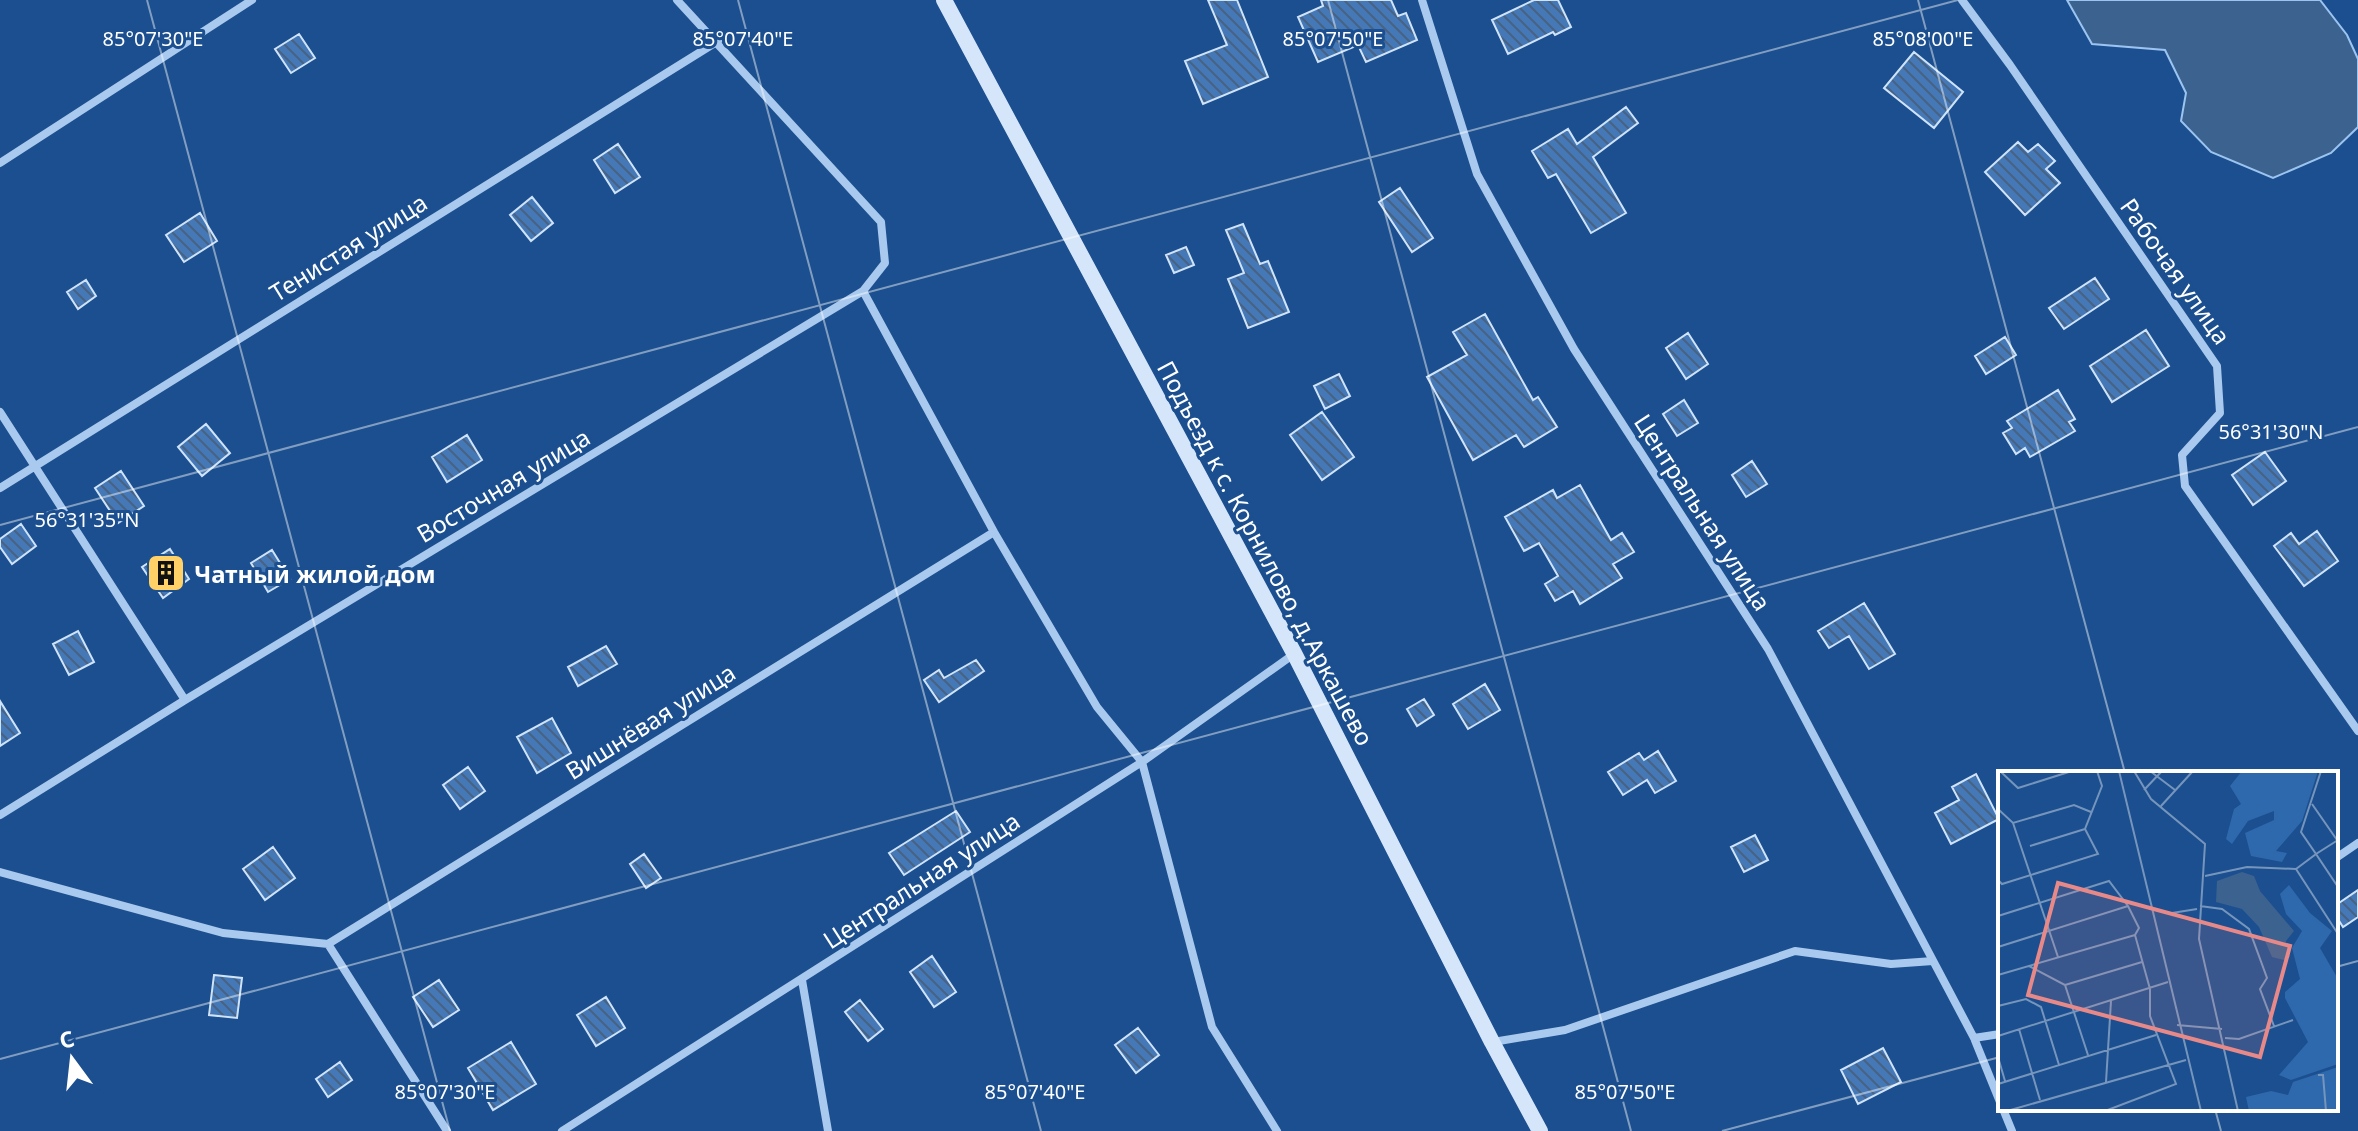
<svg xmlns="http://www.w3.org/2000/svg" width="2358" height="1131" font-family="'Noto Sans',sans-serif">
	<defs>
		<pattern id="building-back-hatch" width="6" height="6" patternUnits="userSpaceOnUse" patternTransform="scale(2)"><rect width="6" height="6" fill="#4478b7"/><path d="M-1 5l2 2M0 0l6 6M5-1l2 2" fill="none" stroke="#486282"/></pattern>
	</defs>
	<rect width="100%" height="100%" fill="#1b4f8f"/>
	<path fill="#3c6290" stroke="#9cc4f0" stroke-width="2" d="M2067,0H2320L2347,35L2358,59V127L2331,153L2273,178L2211,152L2181,121L2186,93L2165,50L2092,44Z"/>
	<path fill="url(#building-back-hatch)" stroke="#cfe3fa" stroke-width="2" d="M1208,0H1237L1268,77L1203,104L1185,61L1227,45Z
		M1321,0H1391L1398,16L1406,13L1417,40L1366,62L1358,45L1318,62L1298,17L1323,6Z
		M1534,0H1558L1571,27L1555,35L1553,32L1508,54L1492,20Z
		M299,34L315,58L291,73L275,49Z
		M1914,52L1963,92L1934,128L1884,88Z
		M1626,107L1638,123L1593,157L1626,213L1591,233L1556,174L1548,178L1532,151L1568,129L1577,144Z
		M2018,142L2028,152L2038,144L2055,161L2046,169L2060,183L2025,215L1985,172Z
		M618,144L640,177L615,193L594,160Z
		M1400,188L1433,238L1412,252L1379,202Z
		M532,197L553,223L531,241L510,215Z
		M200,213L217,241L184,262L166,235Z
		M1243,224L1260,264L1268,261L1289,312L1248,328L1228,279L1244,273L1226,230Z
		M1186,247L1194,265L1174,273L1166,255Z
		M2095,278L2109,299L2064,329L2049,308Z
		M86,280L96,296L78,309L67,292Z
		M1485,314L1533,400L1538,397L1557,427L1524,447L1516,435L1473,460L1427,377L1467,355L1453,332Z
		M2146,330L2169,366L2112,402L2090,366Z
		M1688,333L1708,364L1686,379L1666,348Z
		M2005,337L2016,355L1986,374L1975,356Z
		M1339,374L1350,396L1325,409L1314,386Z
		M2058,390L2075,419L2069,422L2075,431L2030,457L2025,448L2016,454L2003,433L2012,428L2007,421Z
		M1684,400L1698,423L1677,436L1663,414Z
		M1322,412L1354,457L1322,480L1290,435Z
		M206,424L230,453L202,476L178,447Z
		M467,435L482,460L447,482L432,457Z
		M2265,452L2286,481L2253,505L2232,475Z
		M1752,461L1767,484L1746,497L1732,475Z
		M121,471L144,506L118,523L95,488Z
		M1580,485L1611,540L1622,533L1634,552L1613,564L1622,578L1580,604L1573,591L1555,601L1545,584L1558,576L1539,543L1524,551L1505,517L1553,490L1557,498Z
		M21,524L36,546L12,564L0,547V539Z
		M2317,531L2338,561L2304,586L2274,546L2291,533L2299,544Z
		M170,549L189,579L163,598L142,567Z
		M272,550L290,579L268,592L251,563Z
		M1864,603L1895,654L1869,669L1849,636L1829,648L1818,631Z
		M78,631L94,662L69,675L53,644Z
		M606,646L617,664L578,686L568,667Z
		M976,660L984,671L939,702L924,680L939,670L944,678Z
		M1485,684L1500,710L1468,729L1453,704Z
		M1424,699L1434,715L1417,726L1407,709Z
		M0,701L20,733L0,746Z
		M552,718L571,753L537,773L517,737Z
		M1658,751L1676,781L1655,793L1647,780L1623,795L1608,772L1639,753L1644,760Z
		M468,767L485,791L460,809L443,785Z
		M1976,774L1999,819L1951,844L1935,813L1959,800L1952,787Z
		M956,811L970,832L904,875L889,853Z
		M1755,835L1768,860L1744,872L1731,847Z
		M273,847L295,878L265,900L243,869Z
		M644,854L661,878L646,888L630,864Z
		M2358,890V917L2343,927L2336,916V905Z
		M932,956L956,992L934,1007L910,972Z
		M214,975L242,978L237,1018L209,1015Z
		M439,980L459,1010L433,1027L413,997Z
		M606,997L625,1028L596,1046L577,1015Z
		M860,1000L883,1029L868,1041L845,1012Z
		M1138,1028L1159,1055L1136,1073L1115,1045Z
		M511,1042L536,1084L493,1110L468,1068Z
		M1883,1048L1901,1082L1858,1104L1841,1070Z
		M340,1062L352,1080L328,1097L316,1079Z"/>
	<g fill="none" stroke-linecap="round" stroke-linejoin="round">
		<path stroke="#a9c9ee" stroke-width="8" d="M677,0L881,222L885,263L863,291L994,532L1097,707L1142,762L1212,1027L1277,1131
			M1422,0L1477,174L1574,349L1768,649L1974,1038L2000,1102
			M1962,0L2010,65L2217,366L2220,413L2182,455L2185,486L2358,731
			M0,163L252,0
			M0,412L185,700
			M0,488L718,41
			M0,815L185,700L863,291
			M2336,858L2358,843
			M0,872L223,933L328,944L447,1131
			M328,944L994,532
			M802,980L828,1131
			M1974,1038L2000,1034
			M1493,1042L1565,1030L1795,951L1891,964L1933,961
			M2003,1109L2012,1131
			M562,1131L1142,762L1294,654"/>
		<path stroke="#d6e6fa" stroke-width="16" d="M944,0L1294,653L1492,1042L1540,1131"/>
	</g>
	<path fill="none" stroke="#fff" stroke-width="2" stroke-opacity="0.45" d="M147,0L450,1131M738,0L1041,1131M1328,0L1631,1131M1918,0L2125,773M0,525L1958,0M2336,967L2358,961M0,1059L2358,427M2215,1109L2221,1131M1722,1131L2000,1057"/>
	<defs>
		<g id="building-square" transform="scale(2)"><rect x="-9" y="-9" width="18" height="18" rx="4" fill="#ffd166" stroke="#1b4f8f"/><path d="M-4-6H4V6H1V3H-1V6H-4ZM-2.5-4.3h1.7v1.8h-1.7ZM.8-4.3h1.7v1.8H.8ZM-2.5-1h1.7V.8h-1.7ZM.8-1h1.7V.8H.8Z" fill="#111"/></g>
	</defs>
	<g fill-rule="evenodd">
		<use href="#building-square" x="166" y="573"/>
	</g>
	<g text-anchor="middle" dominant-baseline="central" stroke-width="6" stroke-linejoin="round" paint-order="stroke">
		<g font-size="24" fill="#fff" stroke="#1b4f8f">
			<text transform="translate(348 247) rotate(-32)">Тенистая улица</text>
			<text transform="translate(2176 271) rotate(55)">Рабочая улица</text>
			<text transform="translate(503 485) rotate(-31)">Восточная улица</text>
			<text transform="translate(1703 512) rotate(57)">Центральная улица</text>
			<text transform="translate(1266 553) rotate(62)">Подъезд к с. Корнилово, д.Аркашево</text>
			<text transform="translate(650 721) rotate(-32)">Вишнёвая улица</text>
			<text transform="translate(921 880) rotate(-33)">Центральная улица</text>
		</g>
		<g font-size="24" font-weight="bold" fill="#fff" stroke="#1b4f8f" text-anchor="start">
			<text x="194" y="573">Чатный жилой дом</text>
		</g>
	</g>
	<g transform="translate(1998 771)">
		<rect width="340" height="340" fill="#1b4f8f"/>
		<path d="M244,0H320L304,50L278,80L289,82L284,91L253,85L247,62L276,49V40L250,50L234,73L228,68L236,38L243,33L232,15ZM291,114L312,142L334,160L322,177L340,208V293L293,309L281,304L310,271L287,227V221L302,208L294,177L304,160L288,143L282,123Z" fill="#2e69ad"/>
		<path d="M340,296V340H251L248,326L273,320L290,324L295,311Z" fill="#2e69ad"/>
		<path d="M244,101L256,105L262,120L296,160L288,170L292,186L286,189L274,186L261,156L244,138L218,131L219,110Z" fill="#3c6290"/>
		<path fill="none" stroke="#7695bc" stroke-width="2" d="M2,0L20,17L74,0M121,0L203,340M136,0L153,28L207,73L201,168L240,340M152,0L177,19M146,19L164,0M314,33L339,69M163,35L195,0M0,38L15,52L76,34L93,41M15,52L60,186M340,69L318,83L340,116M32,75L87,58M298,98L318,83L303,61L323,0M298,98L340,163M207,105L249,96L298,98M0,109L4,113L100,83L87,58L104,15L99,0M202,135L224,138L251,158L269,207L262,218L276,255M174,142L199,138M0,145L111,110L130,135L141,157L137,164L152,218V245L178,313L107,340M0,176L130,135M31,195L67,214L90,284M0,204L137,164M67,214L144,191M0,235L28,228L43,236L61,294M179,254L224,258M21,258L42,329M0,265L170,211M227,267L241,268L295,249M0,286L7,310M320,304H325L328,340M108,311L113,230M0,313L158,264M9,340L188,289"/>
		<path fill="#e88989" fill-opacity="0.15" stroke="#e88989" stroke-width="4" d="M60,112L292,175L262,286L30,224Z"/>
		<rect width="340" height="340" fill="none" stroke="#fff" stroke-width="4"/>
	</g>
	<g font-size="20" text-anchor="middle" fill="#fff" stroke="#1b4f8f" stroke-width="6" stroke-linejoin="round" paint-order="stroke">
		<text x="153" y="46">85°07'30"E</text>
		<text x="743" y="46">85°07'40"E</text>
		<text x="1333" y="46">85°07'50"E</text>
		<text x="1923" y="46">85°08'00"E</text>
		<text x="2271" y="439">56°31'30"N</text>
		<text x="87" y="527">56°31'35"N</text>
		<text x="445" y="1099">85°07'30"E</text>
		<text x="1035" y="1099">85°07'40"E</text>
		<text x="1625" y="1099">85°07'50"E</text>
	</g>
	<g transform="translate(72 1059) rotate(345)" stroke="#1b4f8f" stroke-width="6" paint-order="stroke">
	<path d="M0-6L14 30L0 20L-14 30Z" fill="#ffffff"/>
	<text y="-12" font-size="22" font-weight="bold" text-anchor="middle" fill="#ffffff">С</text>
	</g>
</svg>
